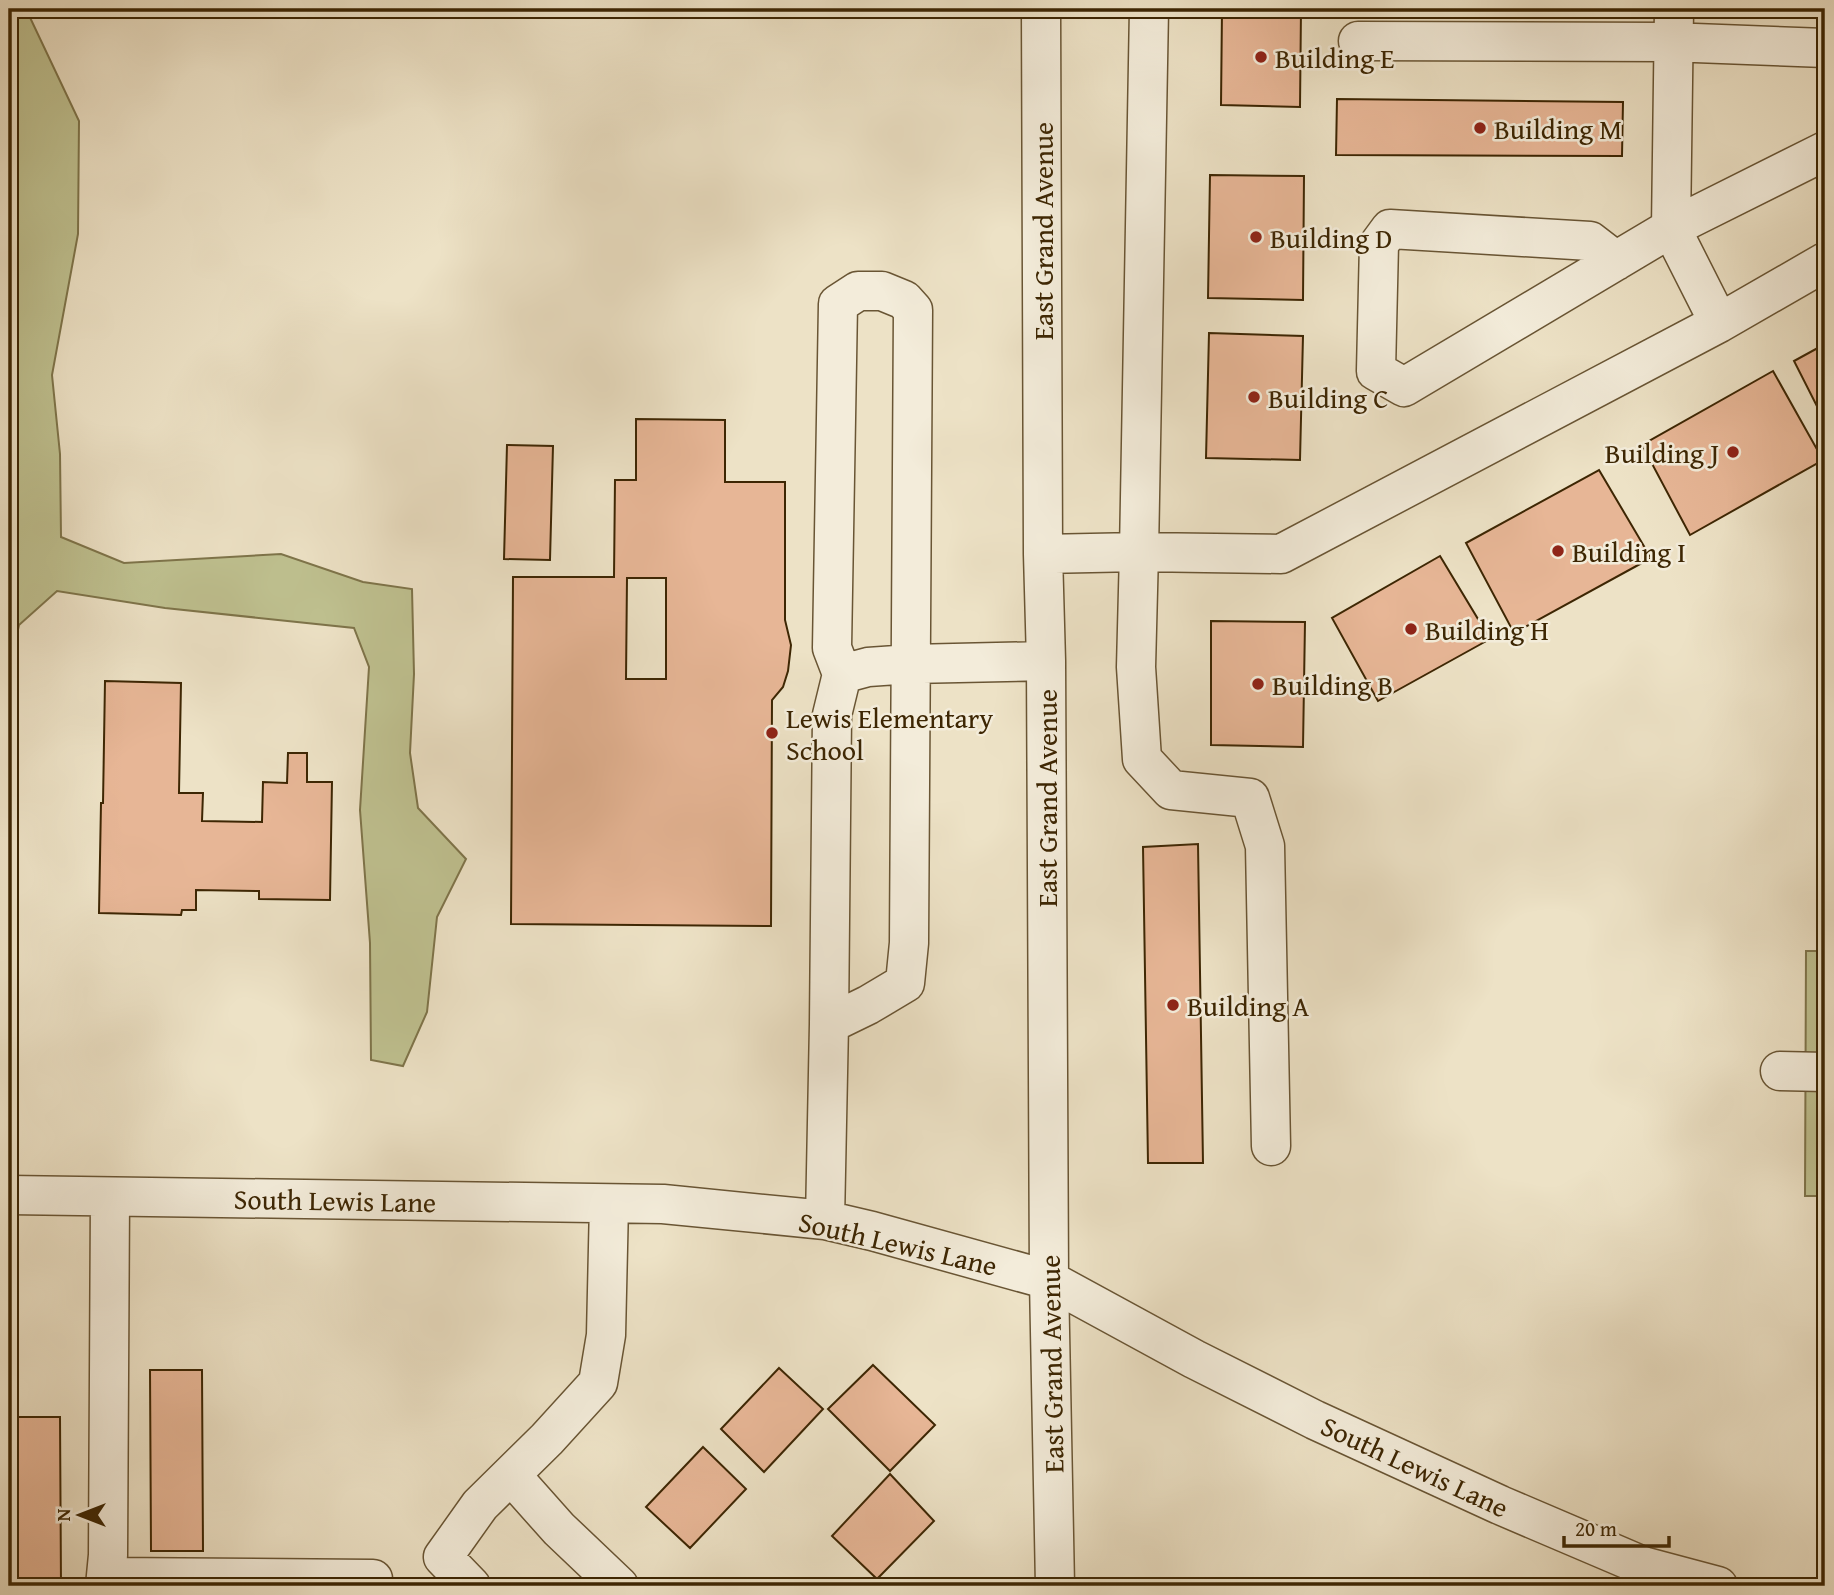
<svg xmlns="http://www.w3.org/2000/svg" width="1834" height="1595" font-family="'Gentium Book Plus',serif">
	<rect width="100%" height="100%" fill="#ede2c6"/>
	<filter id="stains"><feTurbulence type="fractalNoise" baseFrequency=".00286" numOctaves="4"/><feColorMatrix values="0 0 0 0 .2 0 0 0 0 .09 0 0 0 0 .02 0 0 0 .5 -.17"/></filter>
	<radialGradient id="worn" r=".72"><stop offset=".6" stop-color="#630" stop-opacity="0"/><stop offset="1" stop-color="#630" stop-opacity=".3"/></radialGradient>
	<path fill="#bfc190" stroke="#7e744a" stroke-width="2" d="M9,9H26L79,121L78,234L52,375L60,454L61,537L124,563L281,554L363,582L412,589L414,674L410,753L418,808L466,859L437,917L427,1012L403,1066L371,1060L370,943L360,810L369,667L354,628L165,608L57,591L19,625L9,670Z
		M1806,951H1825V1196H1805Z"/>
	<path fill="#e7b696" stroke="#3d2603" stroke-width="2" fill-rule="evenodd" d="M1222,9H1301L1300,107L1221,105Z
		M1337,99L1623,102L1622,156L1336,155Z
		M1210,175L1304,176L1303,300L1208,298Z
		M1209,333L1303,336L1300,460L1206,458Z
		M1825,344V422L1794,361Z
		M1773,371L1823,460L1690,535L1642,445Z
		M636,419L725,420V482H785V620L791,645L788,671L783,687L772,700L771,926L511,924L513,577H614L615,480H636ZM627,578H666V679H626Z
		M507,445L553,446L550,560L504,559Z
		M1599,470L1651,558L1514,633L1466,543Z
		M1440,556L1490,639L1378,701L1332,618Z
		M1211,621L1305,622L1303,747L1211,745Z
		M105,681L181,683L179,793H203L202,821L262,822L263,782L287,783L288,753H307V782H332L330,900L259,899V891L196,890V910H182L181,915L99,913L101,803H103Z
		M1198,844L1203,1163H1148L1143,847Z
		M873,1365L935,1425L890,1471L828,1409Z
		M779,1368L823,1409L764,1472L721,1429Z
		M150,1370H202L203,1551H151Z
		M9,1417H60L61,1586H9Z
		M703,1447L746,1489L690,1548L646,1507Z
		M890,1474L934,1521L877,1579L832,1536Z"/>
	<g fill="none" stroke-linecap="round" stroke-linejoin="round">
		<g stroke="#695534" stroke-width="41">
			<path id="minor" d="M1041,9L1043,554L1046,661L1049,1280L1055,1586
				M1674,9L1671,228L1719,323
				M1358,41L1669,42L1825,48
				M1616,261L1590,241L1390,229L1379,244L1376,371L1404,387L1671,228L1825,151
				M1043,554L1139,552L1149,9
				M842,674L868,667L911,664L1046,661
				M1780,1071L1825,1072
				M1271,1146L1265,846L1250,798L1171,790L1142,759L1136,667L1139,552L1281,554L1719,323L1825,262
				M9,1195L663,1204L825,1220L872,1231L1049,1280L1194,1359L1315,1420L1500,1505L1643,1566L1718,1586
				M825,1220L829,1024L832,715L842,674L832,648L838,304L858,291H882L904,300L913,310L909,943L905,983L868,1005L829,1024
				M511,1475L559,1529L619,1586
				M106,1577L373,1579
				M105,1586L108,1555L110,1197
				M471,1586L443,1557L480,1505L547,1439L598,1383L606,1335L609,1204"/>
		</g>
		<use href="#minor" stroke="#f3ecda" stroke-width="38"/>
	</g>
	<g fill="#8f2418" stroke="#f3ecda" stroke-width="2.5">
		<circle cx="1261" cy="57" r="7"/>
		<circle cx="1480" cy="128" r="7"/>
		<circle cx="1256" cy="237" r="7"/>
		<circle cx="1254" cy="397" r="7"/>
		<circle cx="1733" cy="452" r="7"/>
		<circle cx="1558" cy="551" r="7"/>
		<circle cx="1411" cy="629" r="7"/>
		<circle cx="1258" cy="684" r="7"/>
		<circle cx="772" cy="733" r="7"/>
		<circle cx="1173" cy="1005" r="7"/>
	</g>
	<g text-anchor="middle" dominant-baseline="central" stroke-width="5" stroke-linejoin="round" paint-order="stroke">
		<g font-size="28" fill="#3d2603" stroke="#f3ecda" text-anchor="start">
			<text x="1275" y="57">Building E</text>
			<text x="1494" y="128">Building M</text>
			<text x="1270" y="237">Building D</text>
			<text x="1268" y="397">Building C</text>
			<text x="1719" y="452" text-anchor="end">Building J</text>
			<text x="1572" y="551">Building I</text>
			<text x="1425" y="629">Building H</text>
			<text x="1272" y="684">Building B</text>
			<text x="786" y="717">Lewis Elementary<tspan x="786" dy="32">School</tspan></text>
			<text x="1187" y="1005">Building A</text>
		</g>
		<g font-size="28" fill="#3d2603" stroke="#f3ecda">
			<text transform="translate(1042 231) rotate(-90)">East Grand Avenue</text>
			<text transform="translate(1046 798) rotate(-90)">East Grand Avenue</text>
			<text transform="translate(335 1200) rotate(1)">South Lewis Lane</text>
			<text transform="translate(898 1243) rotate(13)">South Lewis Lane</text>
			<text transform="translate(1051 1364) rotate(-91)">East Grand Avenue</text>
			<text transform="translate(1415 1466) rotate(25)">South Lewis Lane</text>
		</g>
	</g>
	<rect width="1834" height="1595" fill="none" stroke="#ede2c6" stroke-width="35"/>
	<rect x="10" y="10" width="1813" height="1574" fill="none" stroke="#3d2603" stroke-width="3.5"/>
	<rect x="18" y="18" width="1799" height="1560" fill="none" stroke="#3d2603" stroke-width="2"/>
	<g transform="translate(80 1515) rotate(270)" stroke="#f3ecda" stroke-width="5" paint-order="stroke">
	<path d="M0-5L12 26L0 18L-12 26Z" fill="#3d2603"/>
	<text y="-10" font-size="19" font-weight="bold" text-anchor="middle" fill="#3d2603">N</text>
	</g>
	<path d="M1564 1536v10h105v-10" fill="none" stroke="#3d2603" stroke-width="3.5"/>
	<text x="1575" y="1536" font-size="21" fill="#3d2603" stroke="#f3ecda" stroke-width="5" paint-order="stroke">20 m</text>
	<rect width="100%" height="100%" filter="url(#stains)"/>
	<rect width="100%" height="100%" fill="url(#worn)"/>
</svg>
